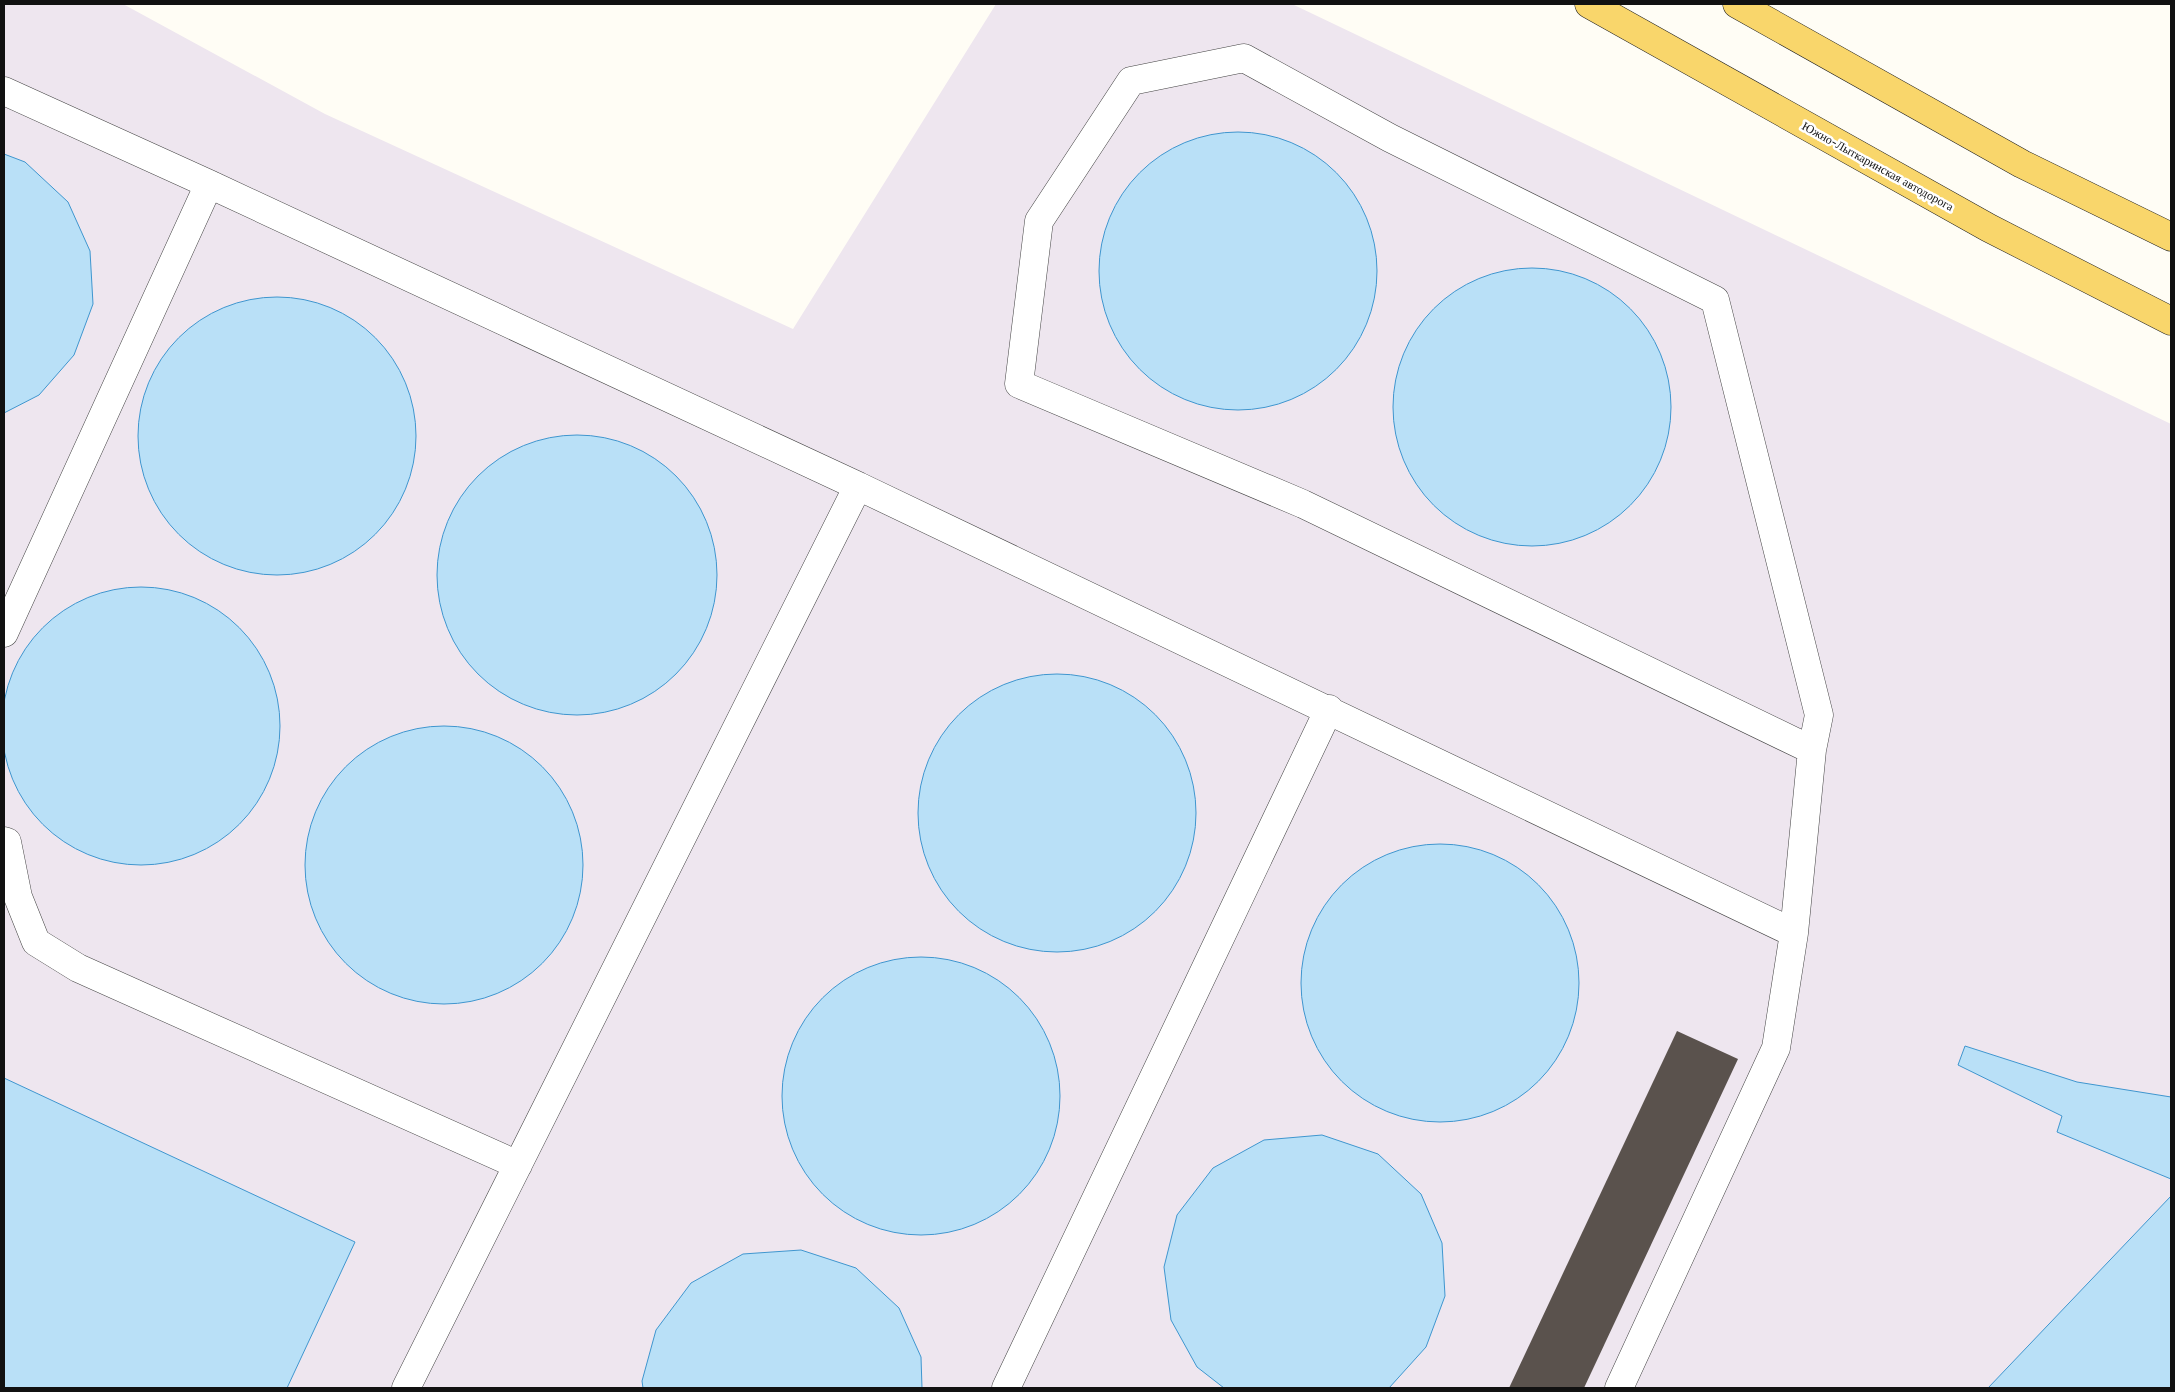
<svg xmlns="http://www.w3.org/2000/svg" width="2175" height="1392" font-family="'Libre Baskerville',serif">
	<rect width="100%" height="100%" fill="#fffdf5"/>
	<path fill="#eee6ef" d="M4,4H123L325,114L793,329L996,4H1292L2171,424V1388H4Z"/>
	<path fill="#b9e0f7" stroke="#3f96cf" d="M1099 271a139 139 0 1 1 278 0a139 139 0 1 1-278 0Z
		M4,154L25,162L68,202L90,251L93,304L74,355L39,395L4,413Z
		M1393 407a139 139 0 1 1 278 0a139 139 0 1 1-278 0Z
		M138 436a139 139 0 1 1 278 0a139 139 0 1 1-278 0Z
		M437 575a140 140 0 1 1 280 0a140 140 0 1 1-280 0Z
		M2 726a139 139 0 1 1 278 0a139 139 0 1 1-278 0Z
		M918 813a139 139 0 1 1 278 0a139 139 0 1 1-278 0Z
		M305 865a139 139 0 1 1 278 0a139 139 0 1 1-278 0Z
		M1301 983a139 139 0 1 1 278 0a139 139 0 1 1-278 0Z
		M782 1096a139 139 0 1 1 278 0a139 139 0 1 1-278 0Z
		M1965,1046L2077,1082L2171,1097V1179L2057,1132L2062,1116L1958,1065Z
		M4,1078L355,1242L287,1388H4Z
		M1322,1135L1378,1154L1421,1194L1442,1243L1445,1296L1426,1347L1389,1388H1224L1197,1367L1171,1320L1164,1267L1177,1215L1213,1168L1264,1140Z
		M2171,1196V1388H1988Z
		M801,1250L856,1268L899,1308L921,1357L922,1388H643L642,1381L656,1330L691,1283L743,1254Z"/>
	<path fill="#5a524d" d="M1677,1031L1738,1059L1584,1388H1509Z"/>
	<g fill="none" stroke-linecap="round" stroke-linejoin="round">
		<g stroke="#444" stroke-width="29">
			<path id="minor" d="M4,91L209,184L858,486
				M4,633L209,184
				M4,841L7,842L18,897L36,942L78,968L518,1165
				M406,1388L858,486L1794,933L1812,750L1819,715L1715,300L1390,138L1244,58L1131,81L1039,221L1019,384L1303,504L1812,750
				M1006,1388L1329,709
				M1619,1388L1776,1048L1794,933"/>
		</g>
		<g stroke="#222" stroke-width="29">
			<path id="major" d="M1589,4L1989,228L2171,321
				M1737,4L2022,164L2171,237"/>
		</g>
		<use href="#minor" stroke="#fff" stroke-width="28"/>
		<use href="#major" stroke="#f9d66b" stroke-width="28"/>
	</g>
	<g text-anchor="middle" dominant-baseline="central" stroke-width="5" stroke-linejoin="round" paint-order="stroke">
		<g font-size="12" fill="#111" stroke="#fff">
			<text transform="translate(1878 166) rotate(29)">Южно-Лыткаринская автодорога</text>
		</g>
	</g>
	<rect width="2175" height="1392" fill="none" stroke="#111111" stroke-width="10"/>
</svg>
